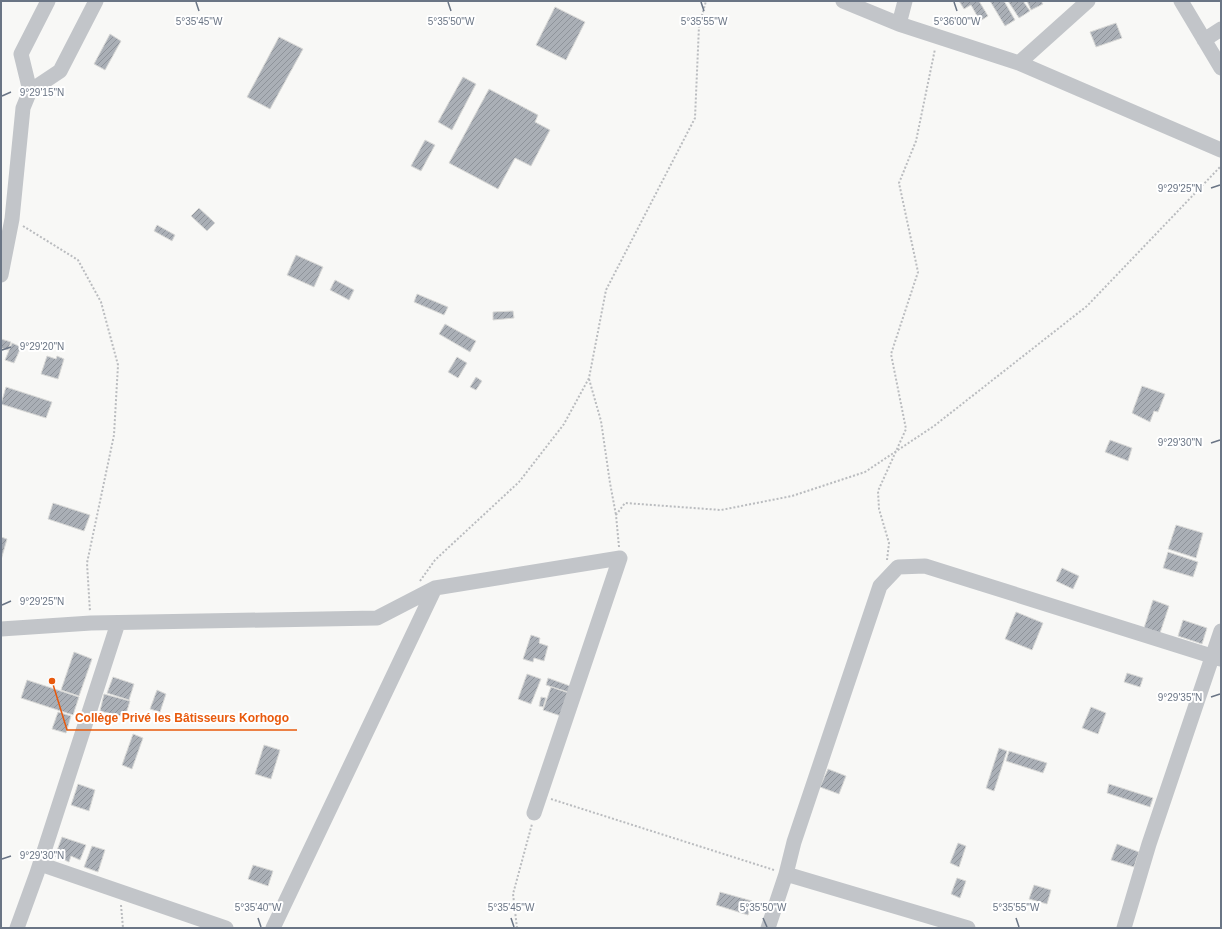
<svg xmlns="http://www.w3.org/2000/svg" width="1222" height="929" font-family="Helvetica,sans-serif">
	<defs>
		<pattern id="building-hatch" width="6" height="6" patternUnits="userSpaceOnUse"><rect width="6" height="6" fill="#aaafb6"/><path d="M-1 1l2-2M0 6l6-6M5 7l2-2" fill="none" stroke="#8e939a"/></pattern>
	</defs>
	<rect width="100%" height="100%" fill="#f8f8f6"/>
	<path fill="url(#building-hatch)" stroke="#dadad8" d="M959,1H979L988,16L980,21L971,5L964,9Z
		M990,1H1004L1015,20L1005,26Z
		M1008,1H1023L1030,11L1019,18Z
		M1027,1H1041L1043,4L1031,10Z
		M555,7L585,22L566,60L536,45Z
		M1116,23L1122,38L1096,47L1090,32Z
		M110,34L121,41L105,70L94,64Z
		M279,37L303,49L270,109L247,97Z
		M463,77L476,84L452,130L438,122Z
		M489,89L538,115L535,122L550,130L531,166L515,158L498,189L449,163Z
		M425,140L435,145L421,171L411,166Z
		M199,208L215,223L207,231L191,216Z
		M157,225L175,235L172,241L154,231Z
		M296,255L323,267L314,287L287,275Z
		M335,280L354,290L349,300L330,290Z
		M417,294L448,307L444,315L414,302Z
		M513,311L514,318L493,320V312Z
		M445,324L476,341L470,352L439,334Z
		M1,339L11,342L8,350L1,348Z
		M12,343L21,347L14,363L5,360Z
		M47,356L56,359L57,356L64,359L58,379L41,374Z
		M457,357L467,363L458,378L448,372Z
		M476,377L482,381L476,390L470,387Z
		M1142,386L1165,394L1158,412L1154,411L1150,422L1132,413Z
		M6,387L52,402L46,418L1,404Z
		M1110,440L1132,448L1128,461L1105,452Z
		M53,503L90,515L84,531L48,519Z
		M1176,525L1203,533L1196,558L1168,549Z
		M1,537L7,539L1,560Z
		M1168,552L1198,562L1193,577L1163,568Z
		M1062,568L1079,576L1073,589L1056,581Z
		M1153,600L1169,606L1160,633L1144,628Z
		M1016,612L1043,623L1032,650L1005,639Z
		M1183,620L1207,628L1202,644L1178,636Z
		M531,635L540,638L539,643L548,646L544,661L534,658L533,662L523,659Z
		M74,652L92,659L79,696L61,690Z
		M1127,673L1143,678L1140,687L1124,682Z
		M527,674L541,679L531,704L518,699Z
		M113,677L134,684L129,700L107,693Z
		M548,678L570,686L568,692L546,685Z
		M27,680L79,697L73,715L21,698Z
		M551,687L569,693L561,716L543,710Z
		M157,690L166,694L160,712L150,709Z
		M104,694L130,701L125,717L100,711Z
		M541,697L546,698L543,707L539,706Z
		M1091,707L1106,713L1098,734L1082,728Z
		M58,712L71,716L66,733L52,729Z
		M133,734L143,738L132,769L122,765Z
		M264,745L280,750L271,779L255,774Z
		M999,748L1007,751L994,791L986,788Z
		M1009,751L1047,763L1043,773L1006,761Z
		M828,769L846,776L839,794L820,787Z
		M78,784L95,790L89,811L71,805Z
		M1109,784L1153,798L1150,807L1107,793Z
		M62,837L86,845L80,860L71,856L69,862L55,856Z
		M958,843L966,846L959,867L950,863Z
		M1117,844L1139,852L1134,867L1111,860Z
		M92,846L105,850L98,872L84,867Z
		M253,865L273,871L268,886L248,879Z
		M957,878L966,881L960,898L951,894Z
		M1034,885L1051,890L1047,904L1029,899Z
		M720,892L752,901L748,915L716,905Z"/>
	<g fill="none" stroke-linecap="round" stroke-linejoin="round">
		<path stroke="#babcbf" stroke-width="2" stroke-dasharray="2 2" stroke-linecap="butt" d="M23,226L78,260L101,302L118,365L114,435L87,563L90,612
			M589,379L601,421L610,483L616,515
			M619,547L616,515L625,503L721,510L792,496L865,472L934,426L1087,306L1221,166
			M887,560L889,543L879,509L878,491L906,429L891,354L918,272L899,183L916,141L935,49
			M420,581L435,560L519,482L564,424L589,378L606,290L695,118L699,26L706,1
			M551,799L774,870
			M121,905L123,928
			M517,928L513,894L532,824"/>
		<path stroke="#c2c5c9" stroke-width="15" d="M843,1L899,24L1019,63L1221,150
			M1181,1L1221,68
			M899,24L905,1
			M1204,40L1221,29
			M1019,63L1088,1
			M30,91L21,54L48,1
			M1,275L12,219L23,108L30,91L60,71L96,1
			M1,629L91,623L377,618L435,588L620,558L534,813
			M40,864L226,928
			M786,874L968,928
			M17,928L37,873L118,623
			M273,928L435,588
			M768,928L786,874L794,842L880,586L898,567L925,566L1221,659
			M1124,928L1149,844L1221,631"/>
	</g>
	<path fill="none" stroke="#6a7585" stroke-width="1.5" d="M196,2L199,11M448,2L451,11M701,2L704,11M954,2L957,11M2,96L11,92M1211,188L1220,185M2,350L11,347M1211,443L1220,440M2,605L11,601M1211,697L1220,694M2,859L11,856M258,918L261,927M511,918L514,927M763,918L767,927M1016,918L1019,927"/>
	<g font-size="10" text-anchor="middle" fill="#6a7585" stroke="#fff" stroke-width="4" stroke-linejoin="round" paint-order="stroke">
		<text x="199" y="25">5°35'45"W</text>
		<text x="451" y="25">5°35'50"W</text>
		<text x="704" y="25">5°35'55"W</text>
		<text x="957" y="25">5°36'00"W</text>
		<text x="42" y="96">9°29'15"N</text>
		<text x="1180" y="192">9°29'25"N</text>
		<text x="42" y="350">9°29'20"N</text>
		<text x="1180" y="446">9°29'30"N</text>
		<text x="42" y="605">9°29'25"N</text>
		<text x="1180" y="701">9°29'35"N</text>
		<text x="42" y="859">9°29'30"N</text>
		<text x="258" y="911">5°35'40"W</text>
		<text x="511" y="911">5°35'45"W</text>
		<text x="763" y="911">5°35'50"W</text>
		<text x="1016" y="911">5°35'55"W</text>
	</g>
	<path fill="none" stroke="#e8590c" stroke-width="1.5" d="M52 681L67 730H297"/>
	<circle fill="#e8590c" stroke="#fff" stroke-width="1.5" cx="52" cy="681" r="4"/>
	<g font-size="12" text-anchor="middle" font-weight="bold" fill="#e8590c" stroke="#fff" stroke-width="4" stroke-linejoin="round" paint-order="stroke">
		<text x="182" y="722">Collège Privé les Bâtisseurs Korhogo</text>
	</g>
	<rect width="1222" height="929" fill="none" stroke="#6a7585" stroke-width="4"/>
</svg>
